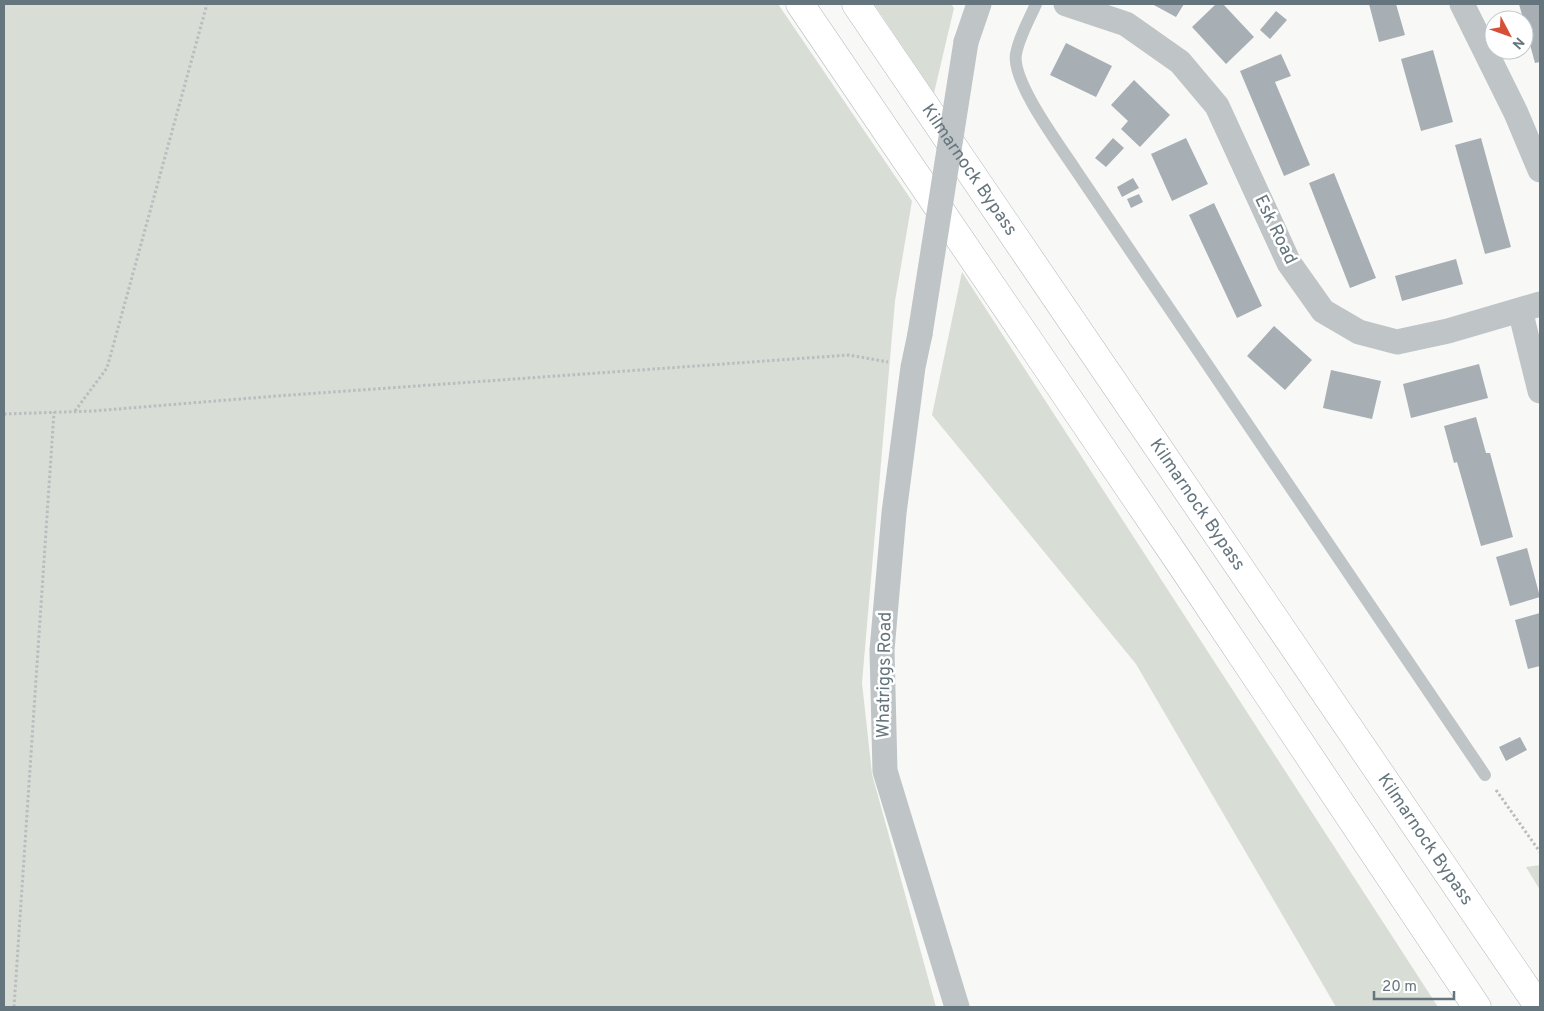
<svg xmlns="http://www.w3.org/2000/svg" width="1544" height="1011" font-family="Overpass,sans-serif">
	<rect width="100%" height="100%" fill="#f8f8f6"/>
	<path fill="#d8ddd5" d="M4,4H778L912,201L895,301L862,683L872,774L936,1007H4Z
		M874,4H951L954,8L934,93Z
		M962,272L1438,1007H1336L1136,664L932,415Z
		M1540,865V890L1526,867Z"/>
	<path fill="#a7afb4" d="M1152,4H1184L1176,17Z
		M1216,4H1223L1254,37L1226,64L1192,27Z
		M1369,4H1396L1405,35L1379,42Z
		M1519,4H1540V62L1535,63Z
		M1276,11L1287,20L1270,39L1260,30Z
		M1066,43L1112,66L1096,97L1050,75Z
		M1433,50L1453,122L1421,131L1401,59Z
		M1281,54L1291,76L1275,82L1310,165L1284,176L1240,71Z
		M1134,80L1170,115L1140,147L1121,129L1128,121L1111,105Z
		M1113,138L1124,148L1106,167L1095,158Z
		M1186,138L1208,184L1172,201L1151,154Z
		M1481,138L1511,247L1485,254L1455,145Z
		M1334,173L1376,278L1350,288L1309,183Z
		M1133,178L1139,188L1122,197L1117,187Z
		M1139,194L1143,202L1131,208L1127,199Z
		M1214,203L1262,306L1237,318L1189,215Z
		M1456,259L1463,284L1402,301L1395,276Z
		M1274,326L1312,360L1285,390L1247,356Z
		M1479,364L1488,398L1411,418L1403,384Z
		M1331,370L1381,381L1372,419L1323,408Z
		M1476,417L1486,453H1490L1513,537L1481,546L1457,462L1454,463L1444,426Z
		M1527,548L1540,597L1510,606L1496,557Z
		M1540,613V666L1528,669L1515,620Z
		M1520,737L1527,750L1506,761L1499,747Z"/>
	<g fill="none" stroke-linecap="round" stroke-linejoin="round">
		<g stroke="#b3b7ba" stroke-width="29">
			<g id="highway">
				<path d="M800,4L1180,563L1477,1007"/>
				<path id="s1" d="M856,4L1539,1007"/>
			</g>
		</g>
		<path stroke="#babdbf" stroke-width="3" stroke-dasharray="2.5 2.5" stroke-linecap="butt" d="M75,411L107,368L207,4
			M4,414L93,411L277,396L849,355L888,362
			M1496,790L1540,852
			M14,1007L54,412"/>
		<path stroke="#bfc4c7" stroke-width="12" d="M1036,4C1029,20 1019,37 1016,54C1011,81 1060,146 1075,169L1485,775"/>
		<path stroke="#bfc4c7" stroke-width="25" d="M1066,4L1126,24L1180,62L1217,106L1289,263L1323,311L1359,332L1397,342L1448,331L1540,304
			M1462,4L1516,113L1540,170
			M966,42L979,4
			M1520,310L1540,391
			M920,334L913,367L894,513L882,650L885,771L957,1007"/>
		<use href="#highway" stroke="#fff" stroke-width="28"/>
		<path stroke="#bfc4c7" stroke-width="25" d="M920,334L966,42"/>
	</g>
	<g text-anchor="middle" dominant-baseline="central" stroke-width="5" stroke-linejoin="round" paint-order="stroke">
		<g font-size="18" fill="#65757e" stroke="#fff">
			<text stroke="none"><textPath href="#s1" startOffset="201">Kilmarnock Bypass</textPath></text>
			<text transform="translate(1275 230) rotate(64)">Esk Road</text>
			<text stroke="none"><textPath href="#s1" startOffset="606">Kilmarnock Bypass</textPath></text>
			<text transform="translate(885 675) rotate(-89)">Whatriggs Road</text>
			<text stroke="none"><textPath href="#s1" startOffset="1011">Kilmarnock Bypass</textPath></text>
		</g>
	</g>
	<rect width="1544" height="1011" fill="none" stroke="#65757e" stroke-width="10"/>
	<g transform="translate(1509 35) rotate(131)"><circle r="24" fill="#ffffff" stroke="#c1c8cb"/>
	<path d="M0-4L9 19L0 12L-9 19Z" fill="#d65038"/>
	<text y="-8" font-size="14" font-weight="bold" text-anchor="middle" fill="#65757e">N</text>
	</g>
	<path d="M1374 991v8h80v-8" fill="none" stroke="#65757e" stroke-width="2.5"/>
	<text x="1382" y="991" font-size="15" fill="#65757e" stroke="#ffffff" stroke-width="4" paint-order="stroke">20 m</text>
</svg>
